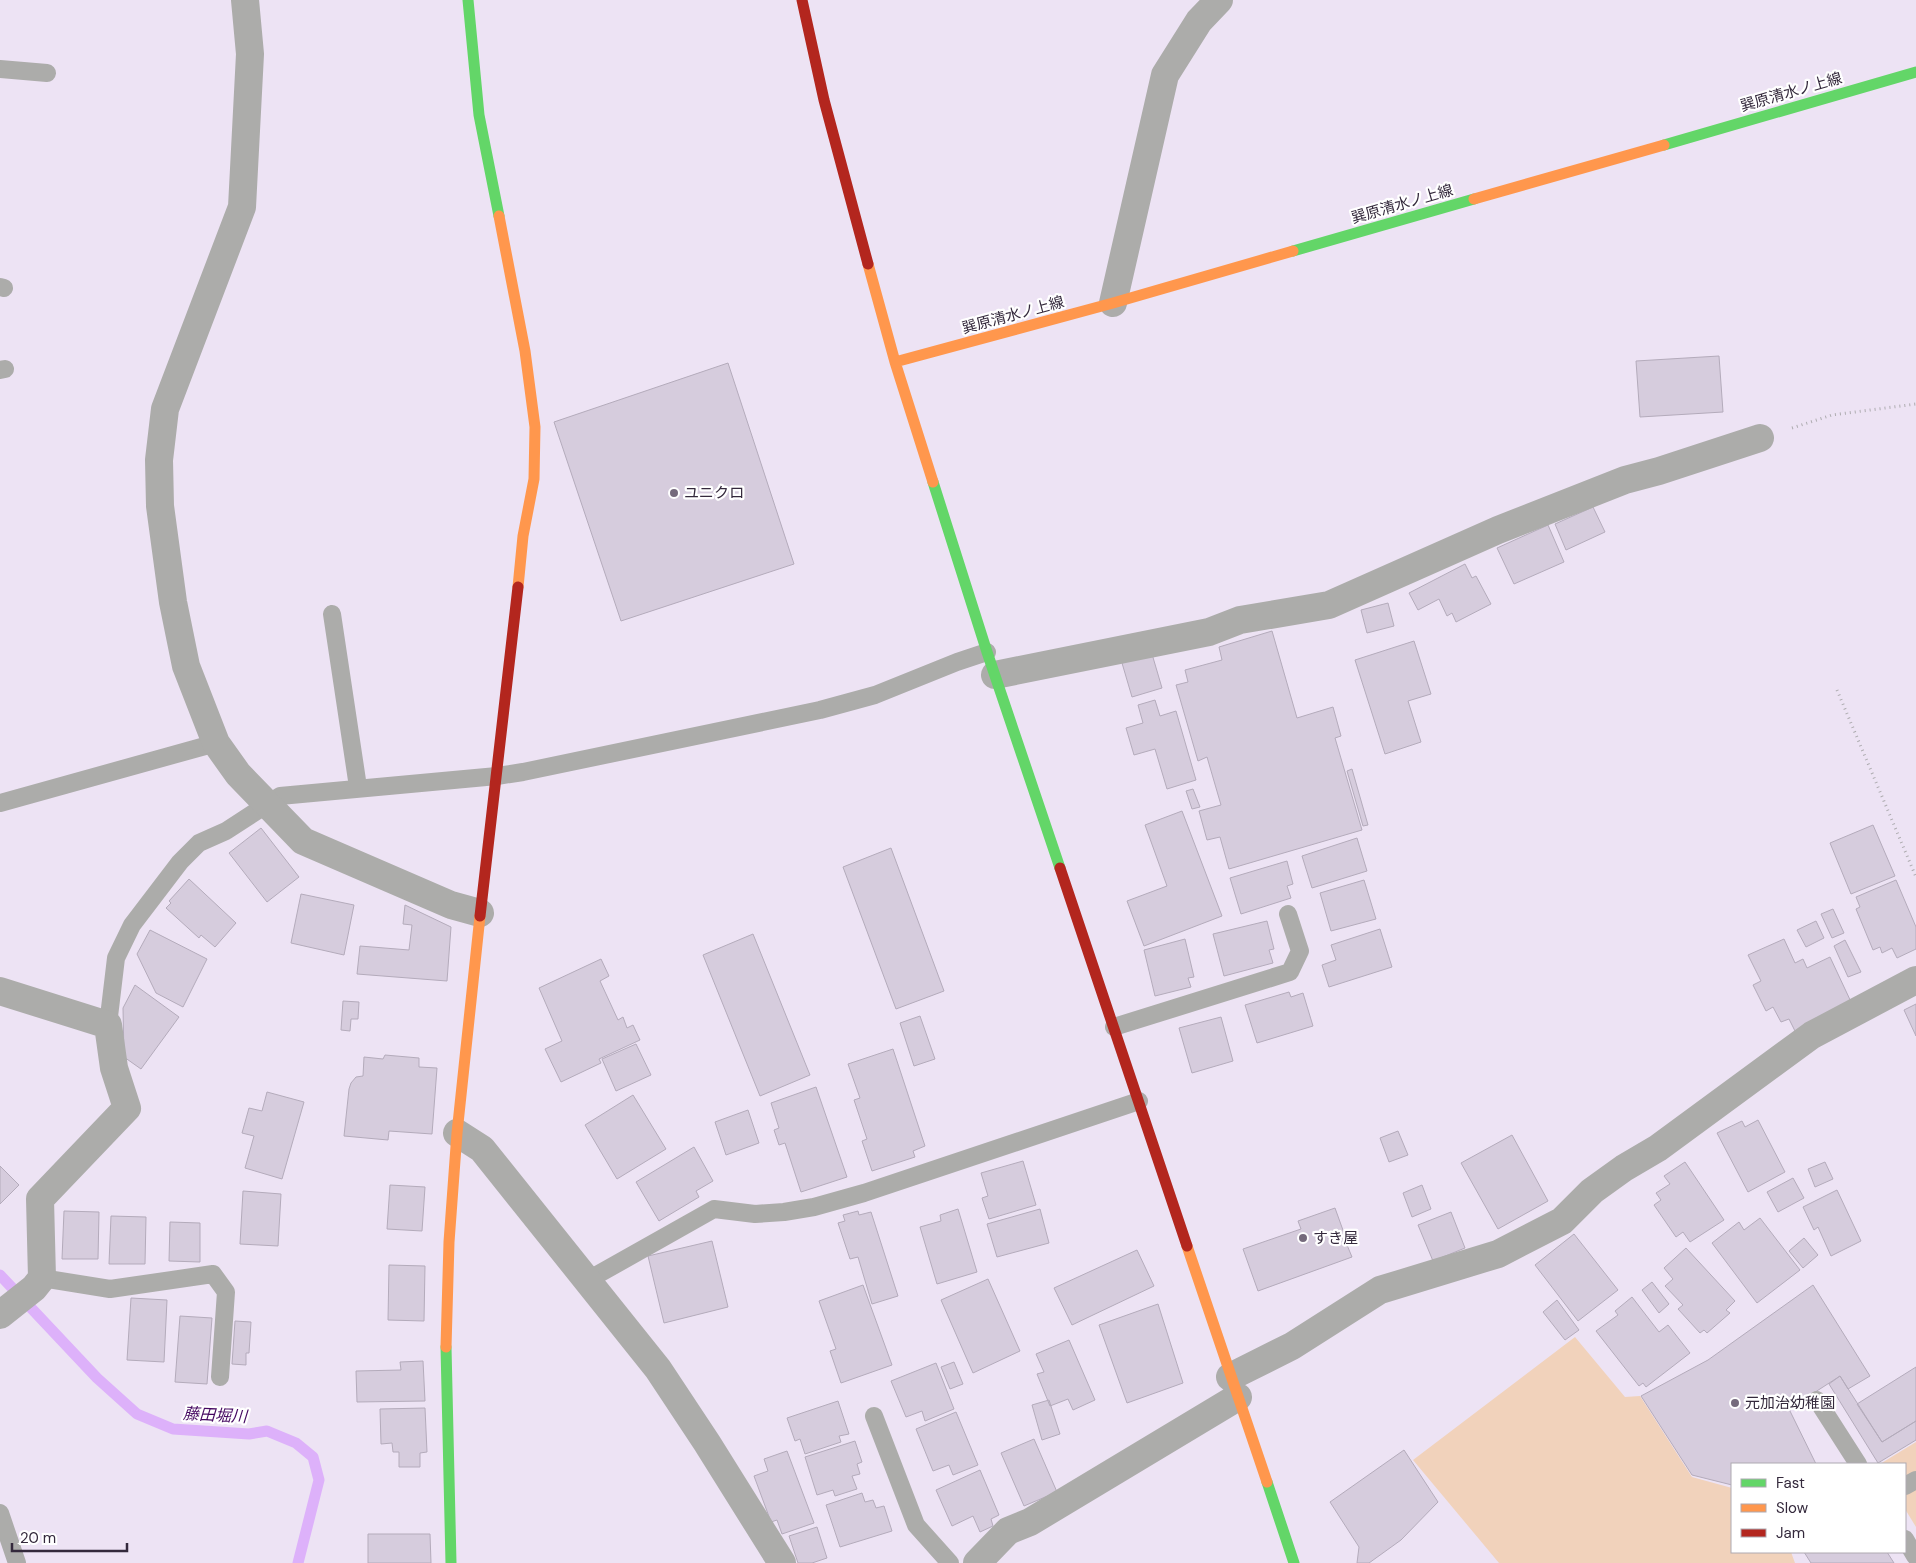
<svg xmlns="http://www.w3.org/2000/svg" width="1916" height="1563" font-family="'DM Sans','Noto Sans JP',sans-serif">
	<rect width="100%" height="100%" fill="#ede3f4"/>
	<path fill="#f1d2bb" d="M1575,1337L1625,1397L1640,1396L1692,1477L1732,1488V1552H1791L1795,1563H1499L1413,1460Z
		M1916,1442V1527L1905,1509V1464H1880Z"/>
	<g fill="none" stroke-linecap="round" stroke-linejoin="round">
		<path stroke="#ddb1fa" stroke-width="11" d="M0,1275L97,1378L137,1414L173,1429L249,1434L267,1431L296,1443L313,1457L319,1480L298,1563"/>
	</g>
	<path fill="#d6ccdd" stroke="#b4abbb" d="M1719,356L1723,412L1640,417L1636,361Z
		M728,363L794,564L621,621L554,422Z
		M1593,507L1605,532L1566,550L1555,524Z
		M1548,525L1564,562L1514,584L1497,548Z
		M1465,564L1472,578L1476,576L1491,604L1456,622L1452,613L1447,616L1439,599L1418,610L1409,593Z
		M1388,603L1394,626L1367,633L1361,610Z
		M1272,631L1297,718L1333,707L1341,736L1335,738L1362,830L1229,869L1220,837L1207,840L1199,811L1221,805L1207,757L1198,761L1176,685L1188,682L1185,670L1222,660L1219,647Z
		M1414,641L1431,694L1408,701L1421,742L1385,754L1355,660Z
		M1152,654L1162,688L1132,697L1122,663Z
		M1155,700L1160,716L1176,711L1196,780L1167,789L1155,749L1134,755L1126,728L1143,723L1138,705Z
		M1352,769L1368,825L1363,826L1347,771Z
		M1193,789L1200,807L1192,809L1186,791Z
		M1182,811L1222,916L1144,946L1127,901L1167,886L1145,825Z
		M1873,825L1895,876L1851,894L1830,843Z
		M261,828L299,877L267,902L229,853Z
		M1357,838L1367,871L1312,888L1302,856Z
		M891,848L944,991L896,1009L843,867Z
		M1287,861L1293,884L1287,886L1291,898L1241,914L1230,878Z
		M189,879L236,923L215,947L201,935L199,938L166,908L171,903L169,901Z
		M1364,880L1376,919L1331,931L1320,893Z
		M1896,880L1916,927V949L1897,958L1892,948L1882,953L1880,947L1873,950L1856,909L1860,907L1856,897Z
		M301,894L354,905L344,955L291,943Z
		M405,905L451,927L447,981L357,974L360,946L409,950L412,925L403,924Z
		M1833,909L1844,933L1832,938L1821,914Z
		M1267,921L1274,949L1269,950L1273,963L1224,976L1213,934Z
		M1816,921L1824,938L1806,947L1797,930Z
		M1380,929L1392,967L1329,987L1322,965L1336,960L1331,945Z
		M150,930L207,959L183,1007L156,993L137,954Z
		M753,934L810,1075L760,1096L703,955Z
		M1185,939L1194,977L1188,978L1191,987L1155,996L1144,950Z
		M1784,939L1795,963L1803,959L1807,968L1830,957L1852,1004L1795,1031L1789,1019L1781,1022L1773,1007L1766,1011L1753,985L1761,981L1748,955Z
		M1845,940L1861,972L1848,977L1834,946Z
		M601,959L609,976L600,981L618,1020L623,1017L627,1028L633,1025L640,1040L599,1059L601,1063L561,1082L545,1049L562,1041L539,988Z
		M135,985L179,1017L141,1069L124,1057L123,1008Z
		M1289,992L1291,997L1303,993L1313,1026L1257,1043L1245,1005Z
		M343,1001L359,1002L358,1019H351L350,1031L341,1030Z
		M1916,1004V1036L1904,1010Z
		M920,1016L935,1059L914,1066L900,1023Z
		M1221,1017L1233,1061L1192,1073L1179,1028Z
		M636,1044L651,1075L616,1091L602,1059Z
		M893,1049L925,1146L913,1151L915,1157L872,1171L862,1141L867,1139L854,1100L860,1098L848,1064Z
		M385,1055L419,1058V1067L437,1068L432,1134L389,1131L388,1140L344,1136L349,1089L351,1083L356,1077L363,1076L364,1057L383,1059Z
		M816,1087L847,1177L801,1192L785,1143L779,1145L774,1130L779,1128L771,1103Z
		M267,1092L304,1102L282,1179L245,1168L254,1136L242,1133L249,1108L262,1111Z
		M633,1095L666,1149L617,1179L585,1125Z
		M748,1110L759,1143L726,1155L715,1122Z
		M1758,1120L1785,1172L1748,1192L1717,1133L1742,1121L1745,1127Z
		M1398,1131L1408,1155L1389,1162L1380,1138Z
		M1512,1135L1548,1201L1498,1229L1461,1163Z
		M694,1147L713,1181L696,1191L699,1197L659,1221L636,1182Z
		M1023,1161L1036,1205L989,1219L982,1198L988,1196L981,1173Z
		M1685,1162L1724,1220L1690,1242L1683,1232L1676,1237L1654,1205L1661,1200L1656,1193L1670,1184L1664,1176Z
		M1825,1162L1833,1179L1815,1187L1808,1169Z
		M0,1166L19,1185L0,1204Z
		M1793,1178L1804,1198L1778,1212L1767,1192Z
		M390,1185L425,1187L422,1231L387,1229Z
		M1422,1185L1431,1209L1412,1217L1403,1193Z
		M1837,1190L1861,1241L1831,1256L1818,1227L1814,1230L1803,1207Z
		M243,1191L281,1194L278,1246L240,1244Z
		M1335,1208L1344,1233L1351,1230L1355,1242L1347,1245L1352,1257L1258,1291L1243,1249L1301,1229L1298,1221Z
		M958,1209L977,1272L937,1284L920,1227L941,1221L940,1215Z
		M1040,1209L1049,1243L997,1257L987,1224Z
		M64,1211L99,1212L98,1259H62Z
		M858,1211L859,1215L871,1212L898,1296L872,1304L858,1257L850,1259L838,1223L845,1221L843,1215Z
		M1451,1212L1465,1248L1433,1261L1418,1225Z
		M111,1216L146,1217L145,1264H109Z
		M1760,1218L1800,1270L1757,1303L1712,1243L1739,1222L1744,1230Z
		M170,1222L200,1223V1262L169,1261Z
		M1574,1234L1618,1290L1578,1321L1535,1265Z
		M1804,1238L1818,1255L1803,1268L1789,1251Z
		M712,1241L728,1307L664,1323L648,1256Z
		M1686,1248L1735,1301L1726,1310L1730,1313L1707,1333L1704,1330L1700,1333L1678,1309L1683,1305L1665,1286L1673,1279L1664,1268Z
		M1137,1250L1154,1286L1072,1325L1054,1288Z
		M389,1265L425,1266L424,1321L388,1320Z
		M988,1279L1020,1351L973,1373L941,1300Z
		M1652,1282L1669,1304L1659,1313L1642,1290Z
		M863,1285L892,1365L841,1383L830,1351L836,1349L819,1301Z
		M1813,1285L1870,1376L1848,1389L1840,1376L1789,1409L1816,1464H1732V1485L1692,1475L1641,1396L1708,1360Z
		M1632,1297L1659,1332L1668,1325L1690,1353L1646,1387L1643,1383L1639,1386L1596,1331L1618,1315L1615,1311Z
		M131,1298L167,1300L164,1362L127,1360Z
		M1557,1300L1579,1330L1565,1340L1543,1312Z
		M1158,1304L1183,1383L1127,1403L1099,1325Z
		M180,1316L212,1318L207,1384L175,1382Z
		M235,1321L251,1322L249,1353H246V1365L232,1364Z
		M1069,1340L1095,1400L1073,1410L1068,1399L1050,1406L1037,1374L1044,1372L1036,1354Z
		M423,1361L425,1401L357,1402L356,1371L401,1370L400,1362Z
		M954,1362L963,1384L950,1389L941,1367Z
		M936,1363L954,1409L925,1421L922,1411L906,1417L891,1381Z
		M1916,1367V1421L1882,1442L1857,1404Z
		M1840,1376L1882,1442L1916,1421V1440L1878,1463L1829,1384Z
		M1049,1400L1060,1434L1042,1440L1032,1405Z
		M838,1401L849,1434L839,1436L841,1442L805,1454L800,1439L795,1441L787,1418Z
		M425,1408L427,1452L420,1453V1467H399V1452H393L392,1443L381,1444L380,1409Z
		M956,1412L978,1465L953,1475L949,1465L933,1471L916,1429Z
		M1034,1439L1057,1492L1024,1506L1001,1453Z
		M855,1441L862,1462L857,1464L860,1474L852,1476L857,1489L835,1496L833,1490L817,1495L805,1457Z
		M1404,1450L1438,1502L1401,1540L1369,1563H1357L1359,1547L1330,1502Z
		M787,1451L814,1523L782,1534L777,1520L771,1522L754,1476L768,1471L764,1459Z
		M980,1470L999,1515L991,1519L993,1526L980,1532L973,1516L952,1526L936,1490Z
		M862,1493L865,1502L873,1500L876,1508L884,1506L892,1531L840,1547L826,1505Z
		M817,1527L827,1558L812,1563H798L789,1536Z
		M368,1534H430L431,1563H368Z
		M1804,1552H1887L1894,1563H1811Z"/>
	<g fill="none" stroke-linecap="round" stroke-linejoin="round">
		<path stroke="#aeacb0" stroke-width="3" stroke-dasharray="1 4" stroke-linecap="butt" d="M1792,428L1832,415L1916,404
			M1837,690L1916,877"/>
		<path stroke="#acacaa" stroke-width="18" d="M0,69L47,73
			M0,287L4,288
			M0,370L5,369
			M332,614L358,787
			M0,803L216,743
			M108,1025L116,958L132,925L180,862L199,843L226,831L280,796L497,776L523,772L820,710L875,695L957,662L987,652
			M1114,1027L1290,972L1300,951L1288,914
			M42,1278L110,1289L213,1274L226,1292L220,1377
			M588,1280L714,1209L755,1214L784,1212L814,1207L864,1193L1139,1101
			M1817,1400L1858,1464
			M874,1416L916,1525L950,1563
			M1905,1486L1916,1480
			M0,1513L17,1563
			M1905,1539L1915,1556"/>
		<path stroke="#acacaa" stroke-width="28" d="M245,0L250,54L242,207L165,409L159,460L160,506L173,602L186,666L216,743L238,774L303,841L451,905L480,913
			M1113,303L1165,75L1199,21L1219,0
			M995,675L1209,632L1240,620L1329,605L1498,530L1625,480L1659,471L1760,438
			M0,991L108,1025L114,1068L127,1108L40,1199L42,1278L34,1288L0,1315
			M457,1133L482,1149L658,1369L707,1443L782,1563
			M1230,1377L1292,1346L1380,1290L1498,1254L1562,1221L1592,1191L1624,1168L1658,1148L1812,1035L1916,980
			M977,1563L1008,1531L1030,1522L1238,1397"/>
		<path stroke="#63d668" stroke-width="11" d="M468,0L479,115L499,216
			M1664,145L1916,72
			M1293,251L1474,199
			M933,482L987,652L1060,868
			M446,1347L451,1563
			M1267,1482L1294,1563"/>
		<path stroke="#ff974d" stroke-width="11" d="M1474,199L1664,145
			M499,216L525,351L535,427L534,479L523,536L518,587
			M868,264L895,362L933,482
			M895,362L1113,303L1293,251
			M1187,1246L1267,1482
			M446,1347L449,1242L457,1133L480,916"/>
		<path stroke="#b3261e" stroke-width="11" d="M802,0L824,100L868,264
			M1060,868L1187,1246
			M480,916L518,587"/>
	</g>
	<g fill="#756a7c" stroke="#fff" stroke-width="2">
		<circle cx="674" cy="493" r="5"/>
		<circle cx="1303" cy="1238" r="5"/>
		<circle cx="1735" cy="1403" r="5"/>
	</g>
	<g text-anchor="middle" dominant-baseline="central" stroke-width="4.5" stroke-linejoin="round" paint-order="stroke">
		<g font-size="15" fill="#34293c" stroke="#fff">
			<text transform="translate(1791 92) rotate(-16)">巽原清水ノ上線</text>
			<text transform="translate(1402 204) rotate(-16)">巽原清水ノ上線</text>
			<text transform="translate(1013 315) rotate(-15)">巽原清水ノ上線</text>
		</g>
		<g font-size="15" fill="#34293c" stroke="#fff" text-anchor="start">
			<text x="684" y="493">ユニクロ</text>
			<text x="1313" y="1238">すき屋</text>
			<text x="1745" y="1403">元加治幼稚園</text>
		</g>
		<g font-size="16" font-style="italic" fill="#440760" stroke="#fff">
			<text transform="translate(215 1415) rotate(3)">藤田堀川</text>
		</g>
	</g>
	<rect x="1731" y="1463" width="175" height="90" fill="#ffffff" stroke="#aea9b1"/>
	<rect x="1741" y="1479" width="25" height="8" fill="#63d668" stroke="#aea9b1"/>
	<text x="1776" y="1488" font-size="15" fill="#34293c">Fast</text>
	<rect x="1741" y="1504" width="25" height="8" fill="#ff974d" stroke="#aea9b1"/>
	<text x="1776" y="1513" font-size="15" fill="#34293c">Slow</text>
	<rect x="1741" y="1529" width="25" height="8" fill="#b3261e" stroke="#aea9b1"/>
	<text x="1776" y="1538" font-size="15" fill="#34293c">Jam</text>
	<path d="M12 1543v8h115v-8" fill="none" stroke="#34293c" stroke-width="2.5"/>
	<text x="20" y="1543" font-size="15" fill="#34293c" stroke="#ffffff" stroke-width="4" paint-order="stroke">20 m</text>
</svg>
